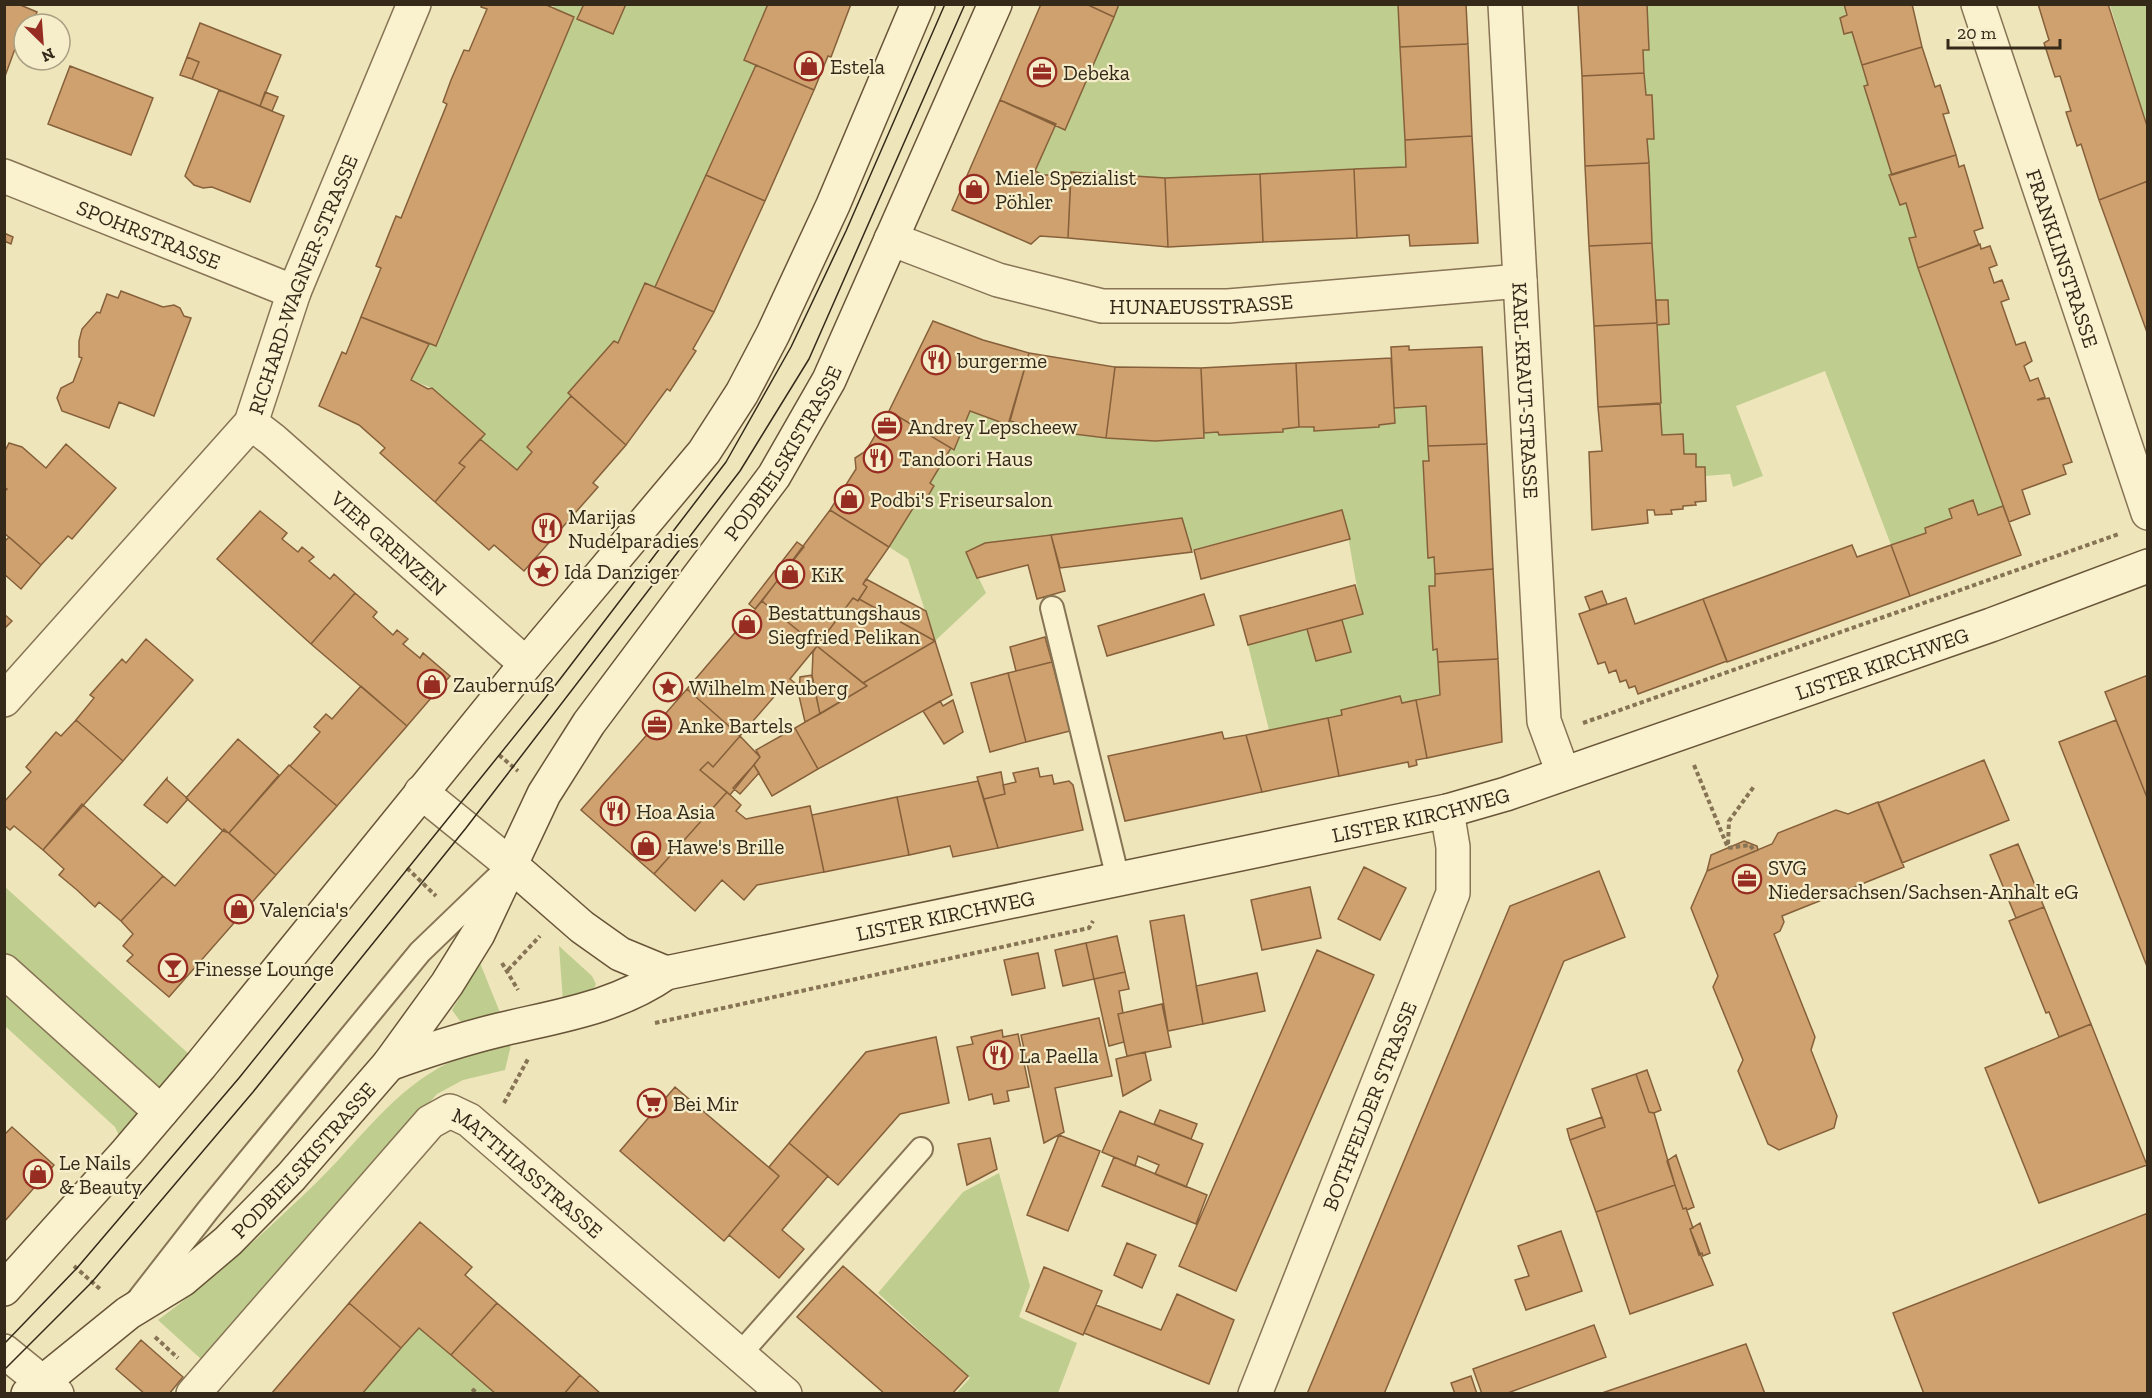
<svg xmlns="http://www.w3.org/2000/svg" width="2152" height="1398" font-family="'Zilla Slab',serif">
	<rect width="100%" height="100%" fill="#efe5bb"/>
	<path fill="#bfcd8f" d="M554,5H584L578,19L613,34L626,5H768L744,59L756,65L655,287L645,283L618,343L614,341L568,393L571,396L527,447L532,452L517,470L480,439L432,388L411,380L429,344L437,346L574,17L553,8Z
		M1119,5H1398L1406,167L1165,178L1071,172V175H1043L1035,171L1056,125L1065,129Z
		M1647,5H1844L1847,15L1840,19L1844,34L1852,32L1868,85L1864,86L1892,175L1889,176L1900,205L1906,203L1916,237L1910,239L1918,268L2003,506L1978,515L1973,500L1950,509L1952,518L1925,528L1926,533L1891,545L1825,371L1736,406L1763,476L1733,487L1730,474L1705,476V467H1696L1662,435L1647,139H1654L1652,95H1646L1643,50L1649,49Z
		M2110,5H2147V126Z
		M1426,406L1429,461H1423L1428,558L1434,557L1435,586H1429L1433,649H1437L1440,695L1402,703L1400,697L1341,710L1342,715L1269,730L1248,645L1307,629L1316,661L1350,652L1342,620L1363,614C1354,579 1351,544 1342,510L1191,550L1096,530L985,543L966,552L986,593L935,641L908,559L889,547L920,497L926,500L934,486L930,483L970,411L1008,425L1010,421C1074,436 1138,444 1204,439V433L1218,432L1219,435L1283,432V429L1314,427L1315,431L1378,427L1379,425L1395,423L1394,408Z
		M4,886L201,1065L127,1152L115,1127L5,1026Z
		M559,946L592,976L596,984L592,993L563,1002Z
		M480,963L501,1015L467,1022L460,1021L452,1010Z
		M511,1045L505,1070L463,1080L437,1094L202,1360L158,1320C216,1277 264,1233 316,1183C360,1140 394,1089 450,1062C469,1052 491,1049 511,1045Z
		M999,1173L1030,1286L1019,1317L1077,1343L1058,1393H956L970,1378L878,1293L963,1192Z
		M419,1328L496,1394H362Z"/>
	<path fill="#cfa16f" stroke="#86603a" stroke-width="1.5" d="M4,4H18L37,12L32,23L27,22L24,24L4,79Z
		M482,4H544L574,17L436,346L361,317L360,319L381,268L376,266L396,216L401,218L447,104L443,102L451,80L464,50L469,51L487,9L481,7Z
		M584,4H626L613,34L577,19Z
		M768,4H851L831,57L828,56L814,90L744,60Z
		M1041,4H1086L1114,17L1065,130L1000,100Z
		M1086,4H1119L1114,17Z
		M1398,4H1466L1468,44L1400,47Z
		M1578,4H1647L1649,50H1643L1644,73L1582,76Z
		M1844,4H1912L1922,47L1862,65L1852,32L1844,34L1840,18L1847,15Z
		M2038,4H2108L2148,129V181L2099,200L2081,144L2077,146L2066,112L2071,111L2060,76L2055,77L2044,43L2049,40Z
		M200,23L281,55L260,106L192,79L199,62L187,57Z
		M1468,44L1472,136L1405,140L1400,47Z
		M1922,47L1935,87L1940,85L1949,113L1943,114L1956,155L1892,175L1864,86L1868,85L1862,65Z
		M187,57L199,62L192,79L180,75Z
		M756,65L814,90L765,201L706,175Z
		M70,66L153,98L131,155L48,124Z
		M1644,73L1646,95H1652L1654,139H1647L1649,163L1585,166L1582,76Z
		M219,90L284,116L250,202L212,187L203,188L194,185L185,176Z
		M265,92L278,97L272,111L260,106Z
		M1000,100L1056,124L1035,171L1043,175H1071L1068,238L1040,236L1031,244L952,210Z
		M1472,136L1478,243L1410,246L1409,235L1357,238L1354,169L1406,167L1405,140Z
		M1956,155L1959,167L1964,165L1983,228L1974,231L1979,245L1918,268L1909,238L1916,237L1906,203L1900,205L1889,175Z
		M1649,163L1652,243L1589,246L1585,166Z
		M1354,169L1357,238L1263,242L1260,174Z
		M1071,172L1165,178L1168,247L1068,238Z
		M1260,174L1263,242L1168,247L1165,178Z
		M706,175L765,201L714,312L655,287Z
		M2148,181V335L2099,200Z
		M4,233L13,237L11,244L4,241Z
		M1652,243L1657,323L1594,326L1589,246Z
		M1980,244L1981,249L1990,246L1997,265L1989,268L1994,283L2002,280L2009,299L2001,302L2016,345L2025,342L2032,361L2024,366L2030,381L2038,378L2045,397L2037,400L2049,398L2072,462L2063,465L2066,474L2022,490L2030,514L2009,522L1918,268Z
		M645,283L714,312L693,349L696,351L670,391L667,389L626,445L568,393L614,341L618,343Z
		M121,291L163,307L174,305L180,308L184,316L191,318L154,416L119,402L109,428L62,411L57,398L61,388L73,382L82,358L79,357V341L82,329L97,312L100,313L107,294L118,298Z
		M1656,300H1668L1669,324L1657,325Z
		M361,317L429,344L411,380L428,389L432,388L485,434L459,463L465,467L435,502L380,453L385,448L359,425L319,406L342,352L346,354Z
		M933,321L983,340L1029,353L1008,425L970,411L954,450L889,411Z
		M1657,323L1661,403L1598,407L1594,326Z
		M1409,346V350L1482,347L1487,444L1428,446L1426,406L1394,408L1391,347Z
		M1029,353L1115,367L1106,438L1058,432L1010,421Z
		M1391,358L1395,423L1379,425V427L1314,431V427H1299L1296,363Z
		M1296,363L1299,427L1283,429V432L1219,435L1218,432L1204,433L1201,368Z
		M1115,367L1201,368L1204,438L1155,441L1106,438Z
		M571,396L626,445L593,483L598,487L524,571L494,545L489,550L435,502L465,467L459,463L480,439L517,470L532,452L527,447Z
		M1660,404L1662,435L1683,434L1684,454H1696V467H1705L1706,501L1695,502L1696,505L1683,506V509L1671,510L1672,514L1655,515L1654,510H1647L1648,523L1592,530L1589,452L1602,451L1598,407Z
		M889,411L951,448L930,483L934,486L925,501L920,497L889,547L830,510L856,469L855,458L866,451Z
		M9,443L22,447L46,468L66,444L116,488L72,539L68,536L41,565L4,533V492L7,489L4,487V453Z
		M1487,444L1493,569L1435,574L1434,557L1428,558L1423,461H1429L1428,446Z
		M1973,500L1978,515L2003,506L2021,555L1910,596L1891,545L1926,533L1925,528L1952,518L1949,509Z
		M830,510L889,547L863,584L867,587L858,601L853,598L817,646L762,601Z
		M1342,510L1350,539L1201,579L1194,550Z
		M260,511L287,533L282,539L298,552L302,547L314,557L309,561L330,579L334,574L355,593L311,644L217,559Z
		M1182,518L1192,552L1060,568L1051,535Z
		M1051,535L1065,591L1037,599L1028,565L977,578L966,552L985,543Z
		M9,537L41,565L21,589L4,574V542Z
		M797,542L804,547L755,609L749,604Z
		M1852,545L1857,557L1891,545L1910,596L1727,662L1703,599Z
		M1493,569L1498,659L1438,662L1437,649L1433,650L1429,586H1435V574Z
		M866,579L926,611L935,641L859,599L867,587L863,584Z
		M1355,585L1363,614L1248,645L1240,616Z
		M1602,591L1607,604L1590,610L1585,597Z
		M355,593L377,612L373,617L393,635L397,630L408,639L403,644L420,658L423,653L450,676L407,726L311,644Z
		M1204,594L1214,625L1107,656L1098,626Z
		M853,598L858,601L859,599L935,641L863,683L817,646Z
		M1626,598L1635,624L1703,599L1727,661L1638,694L1635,686L1629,688L1626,680L1620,682L1616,670L1609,673L1605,662L1598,664L1579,614Z
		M762,601L817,646L790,679L795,683L783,695L779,691L740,736L687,689Z
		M4,614L12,621L4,629Z
		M1342,620L1351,652L1316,661L1307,629Z
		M1045,637L1052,662L1016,671L1010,647Z
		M146,639L193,680L123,761L76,720L94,698L90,695L122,659L126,663Z
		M935,641L952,695L818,769L795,728L867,686L863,683Z
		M817,646L867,686L820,714L812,677L813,652Z
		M1498,659L1502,742L1427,758L1416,700L1440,695L1438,662Z
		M1052,662L1070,731L1026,742L1008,673Z
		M1008,673L1026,742L990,752L971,683Z
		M812,675L820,714L805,722L799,696L800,677Z
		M2148,675V800L2105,692Z
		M361,686L407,726L337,806L290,766L320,732L314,727L326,714L332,719Z
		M687,689L740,736L713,767L708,762L700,770L727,792L654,874L581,810Z
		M1400,696L1402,703L1416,700L1427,758L1416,760L1417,765L1409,767L1408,762L1339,776L1328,718L1342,715L1341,710Z
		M953,700L963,732L944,744L923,711L940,701L943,706Z
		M1328,718L1339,776L1262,792L1246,735Z
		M76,720L123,761L43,850L14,826L10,830L4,825V802L31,772L26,767L56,732L61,736Z
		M2116,720L2148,800V969L2059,742Z
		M795,728L818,769L772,796L754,765L760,757L756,750Z
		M1222,732L1224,739L1246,735L1262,792L1125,821L1108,756Z
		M740,736L760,757L730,795L700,770L708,762L713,767Z
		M238,739L279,775L229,833L223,831L186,798Z
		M1984,760L2009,820L1902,863L1878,803Z
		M289,765L337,806L276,875L229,833Z
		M754,765L759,773L740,794L733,788Z
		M1038,768L1040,777L1052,775L1054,784L1069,781L1073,785L1083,830L998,848L984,799L1005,794L1003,785L1016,782L1013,773Z
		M1001,772L1005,794L984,799L977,777Z
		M167,778V780L188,799L167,823L144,805Z
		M978,781L998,848L953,857L950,846L909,855L897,797Z
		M727,792L741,805L736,811L746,819L810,806L824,872L757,885L744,900L722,880L695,911L654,874Z
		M897,797L909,855L824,872L812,815Z
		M1878,802L1904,867L1782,916L1784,922L1780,931L1774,934L1815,1037L1811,1050L1837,1116L1834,1128L1779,1150L1768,1144L1738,1071L1743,1060L1713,987L1718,976L1691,908L1707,871L1772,844L1778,833L1836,810L1848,814Z
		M82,804L163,876L121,921L99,902L95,907L77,890L59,875L64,869L43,850Z
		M224,829L276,875L169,997L127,961L133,955L123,946L133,934L121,921L163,876L175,886Z
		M1744,841L1757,846L1758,850L1707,871L1711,855Z
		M2018,844L2044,907L2016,918L1990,855Z
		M1364,867L1406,888L1380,940L1338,919Z
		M1599,871L1625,937L1564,961L1384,1394H1307L1510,906Z
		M1310,887L1321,938L1262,950L1251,900Z
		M2044,907L2091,1024L2059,1037L2049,1012L2046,1013L2009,921Z
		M1184,915L1203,1024L1168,1031L1150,921Z
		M1117,936L1125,972L1094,979L1086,943Z
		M1086,943L1094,979L1063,986L1055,950Z
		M1317,950L1374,975L1236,1291L1179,1266Z
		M1038,953L1045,988L1012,995L1004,960Z
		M1125,972L1129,989L1119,991L1123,1013L1118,1014L1124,1042L1109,1046L1094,979Z
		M1257,973L1265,1011L1203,1024L1196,986Z
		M1162,1004L1171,1047L1127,1056L1118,1014Z
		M1099,1018L1112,1076L1055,1088L1064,1132L1044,1143L1021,1035Z
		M2091,1024L2147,1165L2039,1203L1985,1068Z
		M1002,1030L1003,1037L1018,1034L1029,1087L1007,1091L1009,1101L994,1104L992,1094L969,1100L957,1047L973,1044L971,1037Z
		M936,1037L949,1103L900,1114L838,1185L789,1143L866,1052Z
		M1145,1052L1151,1080L1123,1096L1116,1059Z
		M1647,1070L1661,1110L1654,1113L1649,1112L1636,1074Z
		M1636,1074L1649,1112L1654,1113L1675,1185L1596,1212L1570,1140L1605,1127L1592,1089Z
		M675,1087L779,1176L724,1241L620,1151Z
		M1160,1110L1197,1124L1191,1139L1154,1124Z
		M1120,1111L1203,1144L1186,1187L1155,1174L1159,1165L1138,1156L1135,1166L1102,1152Z
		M1602,1117L1605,1127L1570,1140L1567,1129Z
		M12,1127L54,1165L4,1222V1135Z
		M1059,1135L1100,1151L1068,1231L1027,1215Z
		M990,1138L997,1169L967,1185L958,1144Z
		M789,1143L828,1176L782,1230L804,1249L779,1278L729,1235L779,1176L769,1167Z
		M1676,1155L1694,1207L1687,1210L1686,1208L1683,1209L1667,1161Z
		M1114,1157L1207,1195L1196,1224L1102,1186Z
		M1675,1185L1683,1209L1686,1208L1693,1228L1690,1229L1713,1285L1630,1314L1596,1212Z
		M2148,1213V1394H1924L1893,1313Z
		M420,1222L472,1267L465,1275L497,1303L451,1355L419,1328L401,1348L349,1303Z
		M1700,1223L1710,1253L1703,1256L1702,1253L1699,1255L1690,1229Z
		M1561,1231L1582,1291L1526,1310L1515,1280L1529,1276L1518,1246Z
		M1127,1243L1156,1255L1142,1288L1114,1275Z
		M843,1266L968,1376L952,1394H885L797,1317Z
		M1044,1267L1102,1291L1083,1335L1026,1311Z
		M1177,1294L1234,1320L1209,1384L1084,1333L1096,1305L1161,1330Z
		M349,1303L401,1348L362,1394H271Z
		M497,1303L580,1375L564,1394H496L451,1355Z
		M1594,1325L1606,1357L1505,1394H1482L1473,1369Z
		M141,1340L183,1377L169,1394H145L116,1369Z
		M1746,1344L1765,1394H1599Z
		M580,1375L601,1394H564Z
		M1471,1376L1477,1394H1455L1451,1383Z"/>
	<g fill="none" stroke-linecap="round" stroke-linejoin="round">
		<g stroke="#867454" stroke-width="26">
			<path id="lane" d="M1052,608L1118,879
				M138,1300L208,1210L420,952L501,874
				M740,1354L921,1149"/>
		</g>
		<g stroke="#867454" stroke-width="36">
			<g id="street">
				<path id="s1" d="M1505,4L1544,721L1563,773"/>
				<path id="s2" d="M1978,4L2148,513"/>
				<path id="s3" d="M4,176L294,292"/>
				<path id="s4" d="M891,239L998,280L1102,306H1228L1520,281"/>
				<path id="s5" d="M251,423L273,440L526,664"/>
				<path id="s6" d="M4,700L251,423L294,292L414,4"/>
				<path d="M421,792L511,865"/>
				<path d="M4,971L161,1112"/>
				<path d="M4,1351L57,1394"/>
				<path id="s7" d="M193,1394L430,1122L450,1111L469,1120L785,1394"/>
				<path id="s8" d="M1255,1394L1453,893V847L1447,811"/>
			</g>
		</g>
		<g stroke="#685538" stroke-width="36">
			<g id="secondary">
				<path d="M511,865L582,927L620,954L666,973"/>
				<path id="s9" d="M389,1064C425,1051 462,1039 499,1030C557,1016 616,1008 666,973L1447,811L1506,794L1991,625L2148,566"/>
				<path d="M4,1289L127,1152L201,1065L526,664L704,452L742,393L773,334L833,205L918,4"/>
				<path id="s10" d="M28,1394L128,1313L182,1280L228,1241L291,1177L389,1064L447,984L478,934L544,794L589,723L774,476L829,380L995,4"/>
			</g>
		</g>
		<path stroke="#867454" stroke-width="4" stroke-dasharray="4.5 3" stroke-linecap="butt" d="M1583,723L2119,534
			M499,755L518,771
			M1694,765L1728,848L1750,845L1755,852
			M1728,844L1729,821L1755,785
			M407,868L436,896
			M502,963L518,990
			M508,970L540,936
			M655,1023L1089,928L1093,921
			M504,1103L528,1059
			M74,1266L100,1289
			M155,1337L178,1358
			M472,1389L478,1394"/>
		<use href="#lane" stroke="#faf1ce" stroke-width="22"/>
		<use href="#street" stroke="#faf1ce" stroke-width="33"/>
		<use href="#secondary" stroke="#faf1ce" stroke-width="33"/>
		<path stroke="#352a1a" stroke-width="1.5" d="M4,1344L77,1268L239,1078L554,687L726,462L791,347L846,231L945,4
			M4,1370L92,1282L253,1092L466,828L740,471L809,359L965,4"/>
	</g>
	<defs>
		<g id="shop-ring" transform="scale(1.5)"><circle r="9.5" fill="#f6eeca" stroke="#972d22" stroke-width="1.5"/><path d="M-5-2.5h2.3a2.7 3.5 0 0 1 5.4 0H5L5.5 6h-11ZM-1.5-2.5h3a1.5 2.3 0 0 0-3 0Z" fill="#972d22"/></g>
		<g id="office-ring" transform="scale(1.5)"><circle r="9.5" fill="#f6eeca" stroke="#972d22" stroke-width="1.5"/><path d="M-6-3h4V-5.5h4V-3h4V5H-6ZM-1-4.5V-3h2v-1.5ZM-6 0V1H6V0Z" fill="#972d22"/></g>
		<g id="restaurant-ring" transform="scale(1.5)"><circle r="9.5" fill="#f6eeca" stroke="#972d22" stroke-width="1.5"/><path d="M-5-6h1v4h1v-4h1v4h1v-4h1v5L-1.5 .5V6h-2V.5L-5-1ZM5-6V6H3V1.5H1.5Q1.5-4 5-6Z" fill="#972d22"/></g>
		<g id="sight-ring" transform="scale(1.5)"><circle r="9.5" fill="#f6eeca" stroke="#972d22" stroke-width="1.5"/><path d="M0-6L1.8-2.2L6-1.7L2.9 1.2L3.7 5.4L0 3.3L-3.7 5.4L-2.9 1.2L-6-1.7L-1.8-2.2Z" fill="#972d22"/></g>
		<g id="bar-ring" transform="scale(1.5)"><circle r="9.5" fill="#f6eeca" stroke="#972d22" stroke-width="1.5"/><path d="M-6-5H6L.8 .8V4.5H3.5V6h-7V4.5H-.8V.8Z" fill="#972d22"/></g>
		<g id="supermarket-ring" transform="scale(1.5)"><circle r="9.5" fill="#f6eeca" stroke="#972d22" stroke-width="1.5"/><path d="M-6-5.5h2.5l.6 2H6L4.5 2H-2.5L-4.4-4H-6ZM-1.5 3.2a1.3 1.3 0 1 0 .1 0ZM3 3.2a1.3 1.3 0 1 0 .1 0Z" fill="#972d22"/></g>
	</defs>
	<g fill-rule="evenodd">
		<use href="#shop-ring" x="809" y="66"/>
		<use href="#office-ring" x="1042" y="72"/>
		<use href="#shop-ring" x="974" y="189"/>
		<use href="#restaurant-ring" x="936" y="360"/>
		<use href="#office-ring" x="887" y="426"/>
		<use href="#restaurant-ring" x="878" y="458"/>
		<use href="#shop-ring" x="849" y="499"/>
		<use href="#restaurant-ring" x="547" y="528"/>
		<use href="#sight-ring" x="543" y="571"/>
		<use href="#shop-ring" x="790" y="574"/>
		<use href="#shop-ring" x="747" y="624"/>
		<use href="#shop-ring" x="432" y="684"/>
		<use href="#sight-ring" x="668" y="687"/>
		<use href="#office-ring" x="657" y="725"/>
		<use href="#restaurant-ring" x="615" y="811"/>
		<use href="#shop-ring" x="646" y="846"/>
		<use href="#office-ring" x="1747" y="879"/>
		<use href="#shop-ring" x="239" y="909"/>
		<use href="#bar-ring" x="173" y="968"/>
		<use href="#restaurant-ring" x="998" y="1055"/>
		<use href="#supermarket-ring" x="652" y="1103"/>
		<use href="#shop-ring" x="38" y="1174"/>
	</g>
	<g text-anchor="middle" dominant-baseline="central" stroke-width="4.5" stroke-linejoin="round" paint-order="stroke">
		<g font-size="21" fill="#352a1a" stroke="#f6eeca" text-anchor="start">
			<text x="830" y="66">Estela</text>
			<text x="1063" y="72">Debeka</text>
			<text x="995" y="177">Miele Spezialist<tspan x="995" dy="24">Pöhler</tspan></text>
			<text x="957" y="360">burgerme</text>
			<text x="908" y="426">Andrey Lepscheew</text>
			<text x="899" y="458">Tandoori Haus</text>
			<text x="870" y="499">Podbi's Friseursalon</text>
			<text x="568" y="516">Marijas<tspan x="568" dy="24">Nudelparadies</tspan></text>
			<text x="564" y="571">Ida Danziger</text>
			<text x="811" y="574">KiK</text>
			<text x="768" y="612">Bestattungshaus<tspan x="768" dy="24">Siegfried Pelikan</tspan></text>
			<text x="453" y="684">Zaubernuß</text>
			<text x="689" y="687">Wilhelm Neuberg</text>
			<text x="678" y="725">Anke Bartels</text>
			<text x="636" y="811">Hoa Asia</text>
			<text x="667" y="846">Hawe's Brille</text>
			<text x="1768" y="867">SVG<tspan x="1768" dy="24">Niedersachsen/Sachsen-Anhalt eG</tspan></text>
			<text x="260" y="909">Valencia's</text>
			<text x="194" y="968">Finesse Lounge</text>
			<text x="1019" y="1055">La Paella</text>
			<text x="673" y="1103">Bei Mir</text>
			<text x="59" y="1162">Le Nails<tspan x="59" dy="24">&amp; Beauty</tspan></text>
		</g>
		<g font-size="21" fill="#352a1a" stroke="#f6eeca">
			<text stroke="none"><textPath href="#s3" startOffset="156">SPOHRSTRASSE</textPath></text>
			<text stroke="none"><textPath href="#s2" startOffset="268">FRANKLINSTRASSE</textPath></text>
			<text stroke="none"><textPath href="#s6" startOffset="519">RICHARD-WAGNER-STRASSE</textPath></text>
			<text stroke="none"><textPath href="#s4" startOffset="321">HUNAEUSSTRASSE</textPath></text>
			<text stroke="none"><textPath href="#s1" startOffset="387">KARL-KRAUT-STRASSE</textPath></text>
			<text stroke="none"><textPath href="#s10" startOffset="1221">PODBIELSKISTRASSE</textPath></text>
			<text stroke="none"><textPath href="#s5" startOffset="183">VIER GRENZEN</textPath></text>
			<text stroke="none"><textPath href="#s9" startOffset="1550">LISTER KIRCHWEG</textPath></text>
			<text stroke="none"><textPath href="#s9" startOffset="1064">LISTER KIRCHWEG</textPath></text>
			<text stroke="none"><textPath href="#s9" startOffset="578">LISTER KIRCHWEG</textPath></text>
			<text stroke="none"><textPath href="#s8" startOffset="310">BOTHFELDER STRASSE</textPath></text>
			<text stroke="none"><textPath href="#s10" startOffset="363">PODBIELSKISTRASSE</textPath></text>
			<text stroke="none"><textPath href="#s7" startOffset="483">MATTHIASSTRASSE</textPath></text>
		</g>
	</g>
	<rect width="2152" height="1398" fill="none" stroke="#352a1a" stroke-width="12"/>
	<g transform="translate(42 42) rotate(155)"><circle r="28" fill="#f6eeca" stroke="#a9a084" stroke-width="1.5"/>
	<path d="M0-4.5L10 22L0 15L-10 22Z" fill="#972d22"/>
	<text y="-9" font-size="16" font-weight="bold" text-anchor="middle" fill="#352a1a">N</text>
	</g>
	<path d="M1948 39v9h112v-9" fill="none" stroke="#352a1a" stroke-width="3"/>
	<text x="1957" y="39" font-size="18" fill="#352a1a" stroke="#f6eeca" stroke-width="4.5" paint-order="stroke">20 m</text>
</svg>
